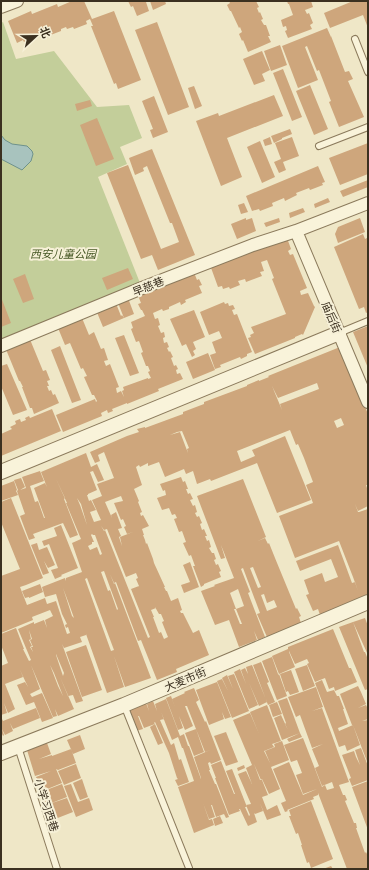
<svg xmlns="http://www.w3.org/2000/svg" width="369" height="870" font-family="'Playfair Display','Noto Sans SC',serif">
	<rect width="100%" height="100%" fill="#efe7c7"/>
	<path fill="#c3ce9a" d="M3,22L16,59L54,51L97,107L129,105L142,138L120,147L127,164L98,177L142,288L1,346V23Z"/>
	<path fill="#a8c3be" stroke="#6e928c" d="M1,135L5,140L12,144L27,146L32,151L33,154L31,161L22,170L1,159Z"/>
	<path fill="#cea67c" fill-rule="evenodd" d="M72,1H84L92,19L114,11L141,80L118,89L116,83L114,84L91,26H93L90,19L86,21L87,24L74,29L73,27L67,29L66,27L61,29V31L48,36L47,34L41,36L40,34L35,36V37L24,42L23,40L17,43L8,21L31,11L32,14L57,4L58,7Z
		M128,1H148L146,2L149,11L137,16L133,6L131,7Z
		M150,1H165L166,4L153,10Z
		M229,1H256L259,7L257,8L259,13L260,12L263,19L261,20L264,25H266L270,36H268L271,42L248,52L243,40L242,41L239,34L242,32L240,27L239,28L231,11H230L227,5L230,3Z
		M287,1H311L313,7L305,10L307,14L309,13L313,23L310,25L312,29L288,38L285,31L287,30L286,26L283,27L281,20L293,15L289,4H288Z
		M353,1H368V28L363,15L330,28L324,13Z
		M157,22L189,107L168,115L135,30Z
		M327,28L331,37V36L345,72L349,71L353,79L348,81L364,117L339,127L329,102L331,101L319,70L317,71L307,46L305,47L318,80L298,88L282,46Z
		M280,45L287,65L271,71L264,51Z
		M262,51L270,70L262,74L265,81L254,85L243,59Z
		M283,69L302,117L292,121L273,73Z
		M310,85L328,129L314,135L296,91Z
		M194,86L202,106L195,109L188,88Z
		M274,95L283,116L227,138L242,177L221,186L196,121L218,113L219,116Z
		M154,96L168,132L153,138L150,130L153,129L142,101Z
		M90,100L92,106L77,111L75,104Z
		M97,118L114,159L96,166L80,125Z
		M290,129L292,134L282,138V139L274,143L271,136Z
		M270,137L272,144L265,146L263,140Z
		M292,137L299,156L283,162L286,170L279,173L274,162L281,159L275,143Z
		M260,141L275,177L262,183L247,147Z
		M368,143V174L340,185L329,158Z
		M152,149L195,255L158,270L152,255L141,259L107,173L128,165L161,249L179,242L172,223H170L147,166L143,168L144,171L135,175L129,158Z
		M318,166L325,182L322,183L323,185L310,190L309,188L296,193L297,195L285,201L284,198L272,203L273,206L260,211L259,209L252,211L246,196Z
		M368,180V187L343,197L340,191Z
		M328,198L330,202L315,208L314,204Z
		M244,203L248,212L241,214L238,205Z
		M303,208L305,212L290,218L289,213Z
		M246,218V220L252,218L256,231L237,239L231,224Z
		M279,218L280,222L266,227L264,223Z
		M360,218L365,232L338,243L335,234L338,227Z
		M363,234L365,239L367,238L368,240V312L366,313L364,307L359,309L334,247Z
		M287,238L291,249L288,251L290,255L293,254L307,288L300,291L301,295L308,293L314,306L315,307L303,335L302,334L295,337V338L255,354L248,338L251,337L250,335L254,333L251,327L286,314L272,279L274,278L267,260L261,262L264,271L260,272L262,276L246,282L245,279L238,281L240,285L230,289L229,287L223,289L222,286L218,287L210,265L254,247L256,251Z
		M128,268L133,279L107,290L102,278Z
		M193,270L197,280L199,279L202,285L199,286L202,293L185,300L186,302L181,305L180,302L169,307V309L163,311L162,309L153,313L155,319L158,318L160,325L158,326L161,333L164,332L165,337L163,338L164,343L167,342L169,347L167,348L169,352L170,351L173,357L171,358L174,366L176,365L178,369L176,370L177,374L180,373L183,379L158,389L159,391L127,404V403L112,409L113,411L108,413L107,410L101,413L102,416L63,432L56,415L95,399L96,402L97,401L94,395H92L84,377L87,376L83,368L81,369L70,343L65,345L58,328L82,318L89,335L94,332L101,349L104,348L108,360L104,361L106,366L110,364L119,387L116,388L117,393L121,391L124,397L122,391L124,390L123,387L148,378V379L151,378L148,372L150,371L148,366H146L141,353L143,352L139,341L136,342L131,329L133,328L131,322L145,316L142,310H141L138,304L141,303L137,293Z
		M25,274L34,299L23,303L13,279Z
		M1,297L11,323L1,327Z
		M128,298L134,314L124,318L118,303Z
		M224,302L225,304L228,303L229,306L233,305L235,309L232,310L234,315L237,314L252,352L247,354V356L241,359L240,357L220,365L221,367L215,369L210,355L216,353L212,342L222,338L219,331L209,335L200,312Z
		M114,303L115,306H117L121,316L122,315L124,318L103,327L96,310Z
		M194,310L205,337L193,342L196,349L193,351L195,355L192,357L186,344L182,346L170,319Z
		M368,326V368L353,332Z
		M124,335L139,373L130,376L115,338Z
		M29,337L43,371L46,370L50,380L47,381L49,386H47L49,391L51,390L53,395L55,394L59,403L34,414L32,408H30L22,387H23L20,381H19L5,347Z
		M60,346L81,400L72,403L51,350Z
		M340,347L368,414V440H367L368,446L363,448L368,446V485H366L368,491V506L358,511L355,504L358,512H359L368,509V594L320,615L318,609L313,611L306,595L309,594L304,580L322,573L325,582L338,577L331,559L300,571L296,561L338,545L352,583L355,582L358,591L353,577L339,541L295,558L279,516L313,503L306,485L313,482L304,458L298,444L296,445L290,430L237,451L241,462L255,456L252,450L285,436L311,500L277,513L257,463L211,481L210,479L197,484L193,471L186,474L184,469L165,477L159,462L148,466V463L140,467L139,465L136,467L142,485L134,489L139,501L138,502L142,512L140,513L141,516L143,515L149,526L142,529L144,535H143L145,540L146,544L147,543L153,559L154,563L165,587H164L166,591H167L171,601L178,598L182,610L180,611L181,613H183L193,633L199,630L209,655L176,669L177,672L157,680L141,640L138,641L116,582L114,583L110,574L114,584L115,583L124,607L151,678L125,687L114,656L124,687L107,693L86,634V635L80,637L82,642L64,648L62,644L83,701L76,703L73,695L68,696L60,677L74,709L58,716L55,709L57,716L53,717L31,665L40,689L30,694L32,697L42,693L53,718L42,722L34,702L26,705L17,685L25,682L28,687L20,670L23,677L5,684L15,709L8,713L4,703L7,713L1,715V666L8,663L1,645V634L16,628L24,649H23L29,661L31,660L18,629L34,622V624L44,620L47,628L45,620L53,616L50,610L32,617L33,620L1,633V576L20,569L1,522V502L11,498L43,578L26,585L22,577L26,585L20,587L27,605L45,598L47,604L56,601L67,634L70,633L68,627L66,628L65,625L67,624L62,614L56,594L45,597L42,587L65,578V581L66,578L82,572L72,543L81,539L66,503H67L56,479L65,498L64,499L78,535L70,538L63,523L33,534L35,538L29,540L20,516L25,514L17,491L18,490L14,480L21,478L25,487L20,490L26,488L22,477L40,471L44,481L30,486L35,502L38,501L44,518H45L34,488L45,483L47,487L41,472L86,453L91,467L97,464L104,480L98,482L93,471L90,472L97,490L88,494V495H87L89,501L91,500L96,510L90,512L94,522L101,520L92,500L102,496L97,484L114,478L104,452L98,455L100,461L95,463L90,452L127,436L139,432L137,429L145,427V428L183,414V412L204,404V402L247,386V385L259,380V381L269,377L268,376ZM317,383L319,389L280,404L282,410L272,386L278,398ZM341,418L344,425L337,428L334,421ZM182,431L189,448L187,449L188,453L180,432L170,435L177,432ZM121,496L123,501L114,503L121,520L123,519L126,526L124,527L127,534L133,532L120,537L122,546L119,537L121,536L118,529L122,528L116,512L111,515L112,518L105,502ZM77,498L81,504L87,525L80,505ZM101,526L104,530L107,529L126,577L136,573L138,578L136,579L142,593L139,586L131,589L150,637L148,638L105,530L104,531ZM92,534L93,535H95L102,554L100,555L97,547L90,550L88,546L92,544V542H94L91,535ZM104,571L118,609L117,610L110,590L108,591L101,572ZM87,578L114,650L111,651L85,579ZM63,588L69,604L74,618L72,616ZM155,607L159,614H161L164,621L162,622L168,637L164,639L161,632L159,633L153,617H154L151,610L156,608ZM29,630L32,639L30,640L33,647H31L33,652L30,647L32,646L29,640L31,639ZM56,654L64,673L63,676L56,655ZM50,665L54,673L63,696L58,686Z
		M208,353L215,370L193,379L186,362Z
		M7,364L27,410L13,415L1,386V366Z
		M52,409L61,431L1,456V434L12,429L10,427L16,424L15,421L20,419L21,422L26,420L25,418L29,416L30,418Z
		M181,477L183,482L185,481L188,489H186L188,494L190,493L193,499L190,500L193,506L195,505L197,512L195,513L197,517L199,516L202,523L200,524L202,530L204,529L207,536H205L207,541L209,540L211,547L209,548L212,553H214L216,559L214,560L216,565L218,564L221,571L219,572L221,577L204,584V585L201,587L193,566H195L191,555L189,556L183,543L186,542L182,531L179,532L174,519L177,518L175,514L172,515L169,508L162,510L157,498L166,495L165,490L163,491L160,484Z
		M243,479L266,537L258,541L265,538L268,544L269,543L275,558L257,566L275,558L296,609L297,608L301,616L299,617L301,623L267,637L257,614L260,613L243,568L241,569L250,592L248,593L265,637L258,640L254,631L257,640L239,647L229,620L215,625L201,591L215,586L214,585L234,578L221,545L225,558L221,559L197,496ZM253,567L261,587L258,588L250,568ZM238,589L244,606L236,609L242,624H240L234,609H236L230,593ZM264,594L267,603L274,600L277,607L267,611L261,595Z
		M14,481L17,490L16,491L18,495L1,501V486Z
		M61,525L78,568L61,575L62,576L55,579L51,570L58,568L49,544L44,546L42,541L57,536L54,528Z
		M37,543L39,550L47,547L55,565L48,568L44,561L49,573L43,575L31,545Z
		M190,562L199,587L184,593L181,585L190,582L183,565Z
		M40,584L43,592L29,598V597L25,598L22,591Z
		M365,618L368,626V655L353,622Z
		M353,622L364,652H365L367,657L368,656V689L365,690L339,627Z
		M333,629L349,668H351L357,682L335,691L334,687L329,689L325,678L315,682L307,664L309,663L307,659L295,664L289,651V652L295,667L279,674L272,656L288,649V647Z
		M86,645L102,690L82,697L66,652Z
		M272,657L278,674V675L279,674L287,696L277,700L262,661Z
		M261,662L269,682L267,683L275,702L268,705L253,665Z
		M252,665L267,702L259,706L249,683L258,705L249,709L234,672L240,669L246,684L241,670L245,668L248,674L246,667Z
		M307,665L315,686L303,691L295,669Z
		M291,670L299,692L290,695L288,691L286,692L280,674Z
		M234,674L249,711L232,718L217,681L222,679L228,691L222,678L227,675L233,689L228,676Z
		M322,680L327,692L334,690L337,696H339L344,709H343L348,724L333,730L315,683Z
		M217,682L231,717L225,719L222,712L224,719L209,725L196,690Z
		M358,686L361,692L351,696L361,692L366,704L358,708L366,705L368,709V719L362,721L368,720V764L353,725H352L340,694Z
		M316,687L323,707L312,711L322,708L349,782L339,785L343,795H345L347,800L345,801L354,823H356L357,828H356L365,853L366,852L368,856V857L367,858L368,861V869H347L318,793V795L313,797L314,799L287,810L288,811L285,812L281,803L286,801L273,769L289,762L303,795L317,789L303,794L296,775L302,773L297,760L291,762L284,745L303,738L322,787L325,785L327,790L334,788L332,782L322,786L315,768L319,766L312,749L323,744L312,748L300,715L296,717L288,697Z
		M194,688L199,700L196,702L205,722L206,721L221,760L211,764L210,762L208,763L210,770H209L215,784H216L229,817L226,818L224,814L216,817L212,805H211L215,817L209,819L203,803L209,820L212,819L214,825L194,833L178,787L194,781L183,748H182L178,737L172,740L161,712L164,719L160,720L171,745L174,743L179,760L181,759L189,782L178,786L175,780L178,779L177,778L169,753L155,722L154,723L155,724L144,728L139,716H138L143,729L136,731L129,710L146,703L149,711L147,704L153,701L157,711L155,704L166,699L180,736L184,734L188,746H189L201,779V778L194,757L210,750L205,752L187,706H185L193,726L185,730L179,716L183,728L178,730L166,698L171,696L176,710L172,699L185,693L184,692Z
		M287,698L300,733L282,740L274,718L281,715L288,730L285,724L286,723L278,701Z
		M277,702L282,714L273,717L269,705Z
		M267,705L281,741L272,744L274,747L264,751L270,763L265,751L275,747L274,744L282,741L289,760L271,767L280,789L269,794L262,779L261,780L254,764L260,780H262L268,795L262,797L267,810L277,805L281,815L267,820L260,803L263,811L255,814L254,813L257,822L248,826L240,809H239L240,811L229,815L215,778H216L211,765L221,761L234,794H235L226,771L232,769L247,807H245L249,816L250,815L246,805L251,804L238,774L246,771L252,784L246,768L252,765L233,720L250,713L259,734L250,712Z
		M36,708L40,718L13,729L10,723L13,731L5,735L2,729L4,735L3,736L1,732V717L3,721Z
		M155,724L163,743L158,745L150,727Z
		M353,725L360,745L347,751L345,745L339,747L333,730L338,728L339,731Z
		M196,729L204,752L194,756L185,733Z
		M226,732L238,762L226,766L214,736Z
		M300,733L302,737L289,742L287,739Z
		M80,735L85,749L73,754L67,740Z
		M47,743L51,754L39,759L52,755V756L71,749L76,763L58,770L56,769L62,783L40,792L36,777L51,771L35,776L27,750Z
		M361,748L368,766V780L352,786L349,779L351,778L342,755L354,751L356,757L360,765L355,750Z
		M76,764L81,778L64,785L58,771Z
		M244,765L245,768L238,771L237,768Z
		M82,779L88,797L80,800L73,783Z
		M368,781V830L352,787Z
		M62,784L67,797L49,804L67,798L73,812L50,821L41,792Z
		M71,784L78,802L89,798L93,810L76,817L64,786Z
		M311,801L333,859L311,868L309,862L307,863L301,845H302L298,833L296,834L289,816H291L289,810Z
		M220,816L223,823L215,826L213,819Z
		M331,866L333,869H323Z"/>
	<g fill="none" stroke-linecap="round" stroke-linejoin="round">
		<g stroke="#8b7a5c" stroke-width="8">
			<path id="service" d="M355,39L368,72
				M319,146L368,127
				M339,333L368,321
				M124,705L189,868
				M18,747L57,869"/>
		</g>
		<g stroke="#8b7a5c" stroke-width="14">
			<path id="minor" d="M1,7L17,1
				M296,231L368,402
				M1,346L142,288L253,245L296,231L368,203"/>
		</g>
		<g stroke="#8b7a5c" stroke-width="16">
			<path id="tertiary" d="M1,472L339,333
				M1,753L124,705L368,602"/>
		</g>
		<use href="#service" stroke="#f9f3da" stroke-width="6"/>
		<use href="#minor" stroke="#f9f3da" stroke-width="12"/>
		<use href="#tertiary" stroke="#f9f3da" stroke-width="14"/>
	</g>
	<g text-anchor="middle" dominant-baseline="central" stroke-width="4" stroke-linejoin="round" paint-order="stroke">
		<g font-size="11" font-style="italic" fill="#475826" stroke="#f6f0d7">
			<text x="63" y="253">西安儿童公园</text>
		</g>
		<g font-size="11" fill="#3b3020" stroke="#f6f0d7">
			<text transform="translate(148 286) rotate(-22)">早慈巷</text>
			<text transform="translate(332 317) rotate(67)">庙后街</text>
			<text transform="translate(185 679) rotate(-23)">大麦市街</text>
			<text transform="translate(47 805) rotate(72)">小学习西巷</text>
		</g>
	</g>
	<rect width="369" height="870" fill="none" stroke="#3b3020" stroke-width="4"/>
	<g transform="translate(36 36) rotate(68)" stroke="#f6f0d7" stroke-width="3" paint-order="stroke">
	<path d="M0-3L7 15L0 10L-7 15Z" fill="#3b3020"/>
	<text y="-6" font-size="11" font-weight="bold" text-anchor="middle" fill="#3b3020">北</text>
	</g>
</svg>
